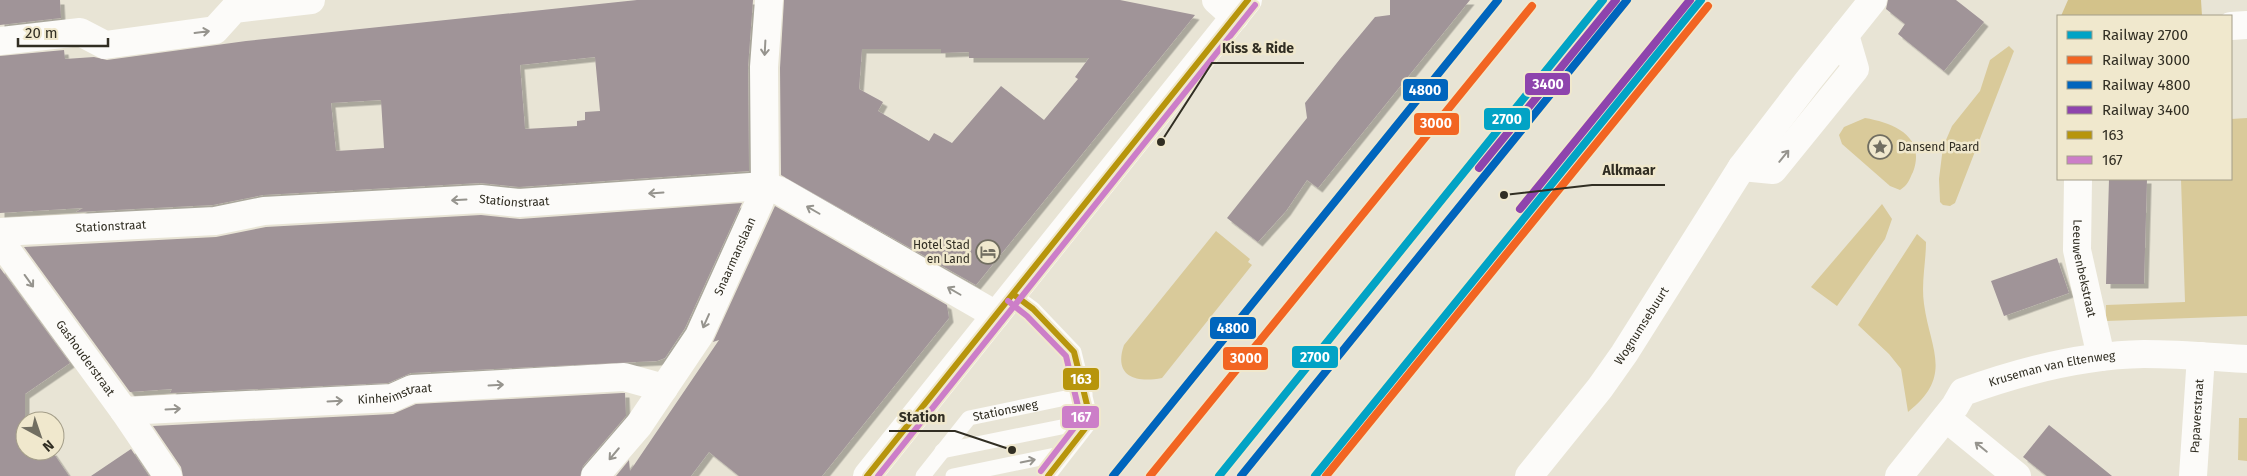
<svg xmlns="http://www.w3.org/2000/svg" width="2247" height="476" font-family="'Fira Sans',sans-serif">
	<defs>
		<filter id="shadow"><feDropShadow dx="4.5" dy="4.5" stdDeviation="0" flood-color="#0004"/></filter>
	</defs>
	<rect width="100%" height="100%" fill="#e8e4d5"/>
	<path fill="#d9ca9a" d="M2009,46L2014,51L1955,203L1950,206L1943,205L1940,202L1939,179L1943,147L1952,126L1980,91L1990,60Z
		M1865,118C1895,123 1926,137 1913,172C1909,180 1908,185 1900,190L1890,186L1842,144L1839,135L1844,127Z
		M2247,118V316L2106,321V305L2185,302L2181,179H2231V119Z
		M1882,204L1892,219L1885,239L1837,306L1811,287Z
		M1216,231L1250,259L1248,262L1252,265L1162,378C1136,383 1113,377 1124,345Z
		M1917,234L1926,242C1926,262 1921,283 1924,304C1930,349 1954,376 1908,412L1901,369L1889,354L1858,325Z
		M2239,418H2247V461L2238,460Z"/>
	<path fill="#d3c28a" d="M2068,0H2201L2202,16H2061Z"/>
	<path fill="#a09498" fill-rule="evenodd" filter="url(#shadow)" d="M0,0H60L61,18L0,25Z
		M637,0H753L748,67L749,171L519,187L480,183L263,195L213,205L76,212L83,208L0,213V56L64,50L65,59L94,57L107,60L246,41ZM595,57L600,111L585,112V120L577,121V126L525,129L520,65ZM381,100L384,148L336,151L331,103Z
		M784,0H1120L1195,15L976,285L781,175L780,68ZM862,49H941V53L969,52V58H1089L1075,77L1078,79L1044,120L1001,86L952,143L934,133L929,141L878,111L883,102L859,89Z
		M1390,0H1470L1318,188L1307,180L1286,211L1258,242L1227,218L1307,118L1305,103L1340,59L1375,17L1390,15Z
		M1888,0H1956L1984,22L1944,71L1898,34L1905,24L1886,9Z
		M2109,179H2147L2144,284H2106Z
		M742,203L685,328L665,358L657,361L411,373L388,383L170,393L172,389L130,392L24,247L216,237L266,227L481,215L520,219Z
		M775,206L947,305L949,318L822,476H739L709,452L691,476H616L629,460L630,471L719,340L713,342Z
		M2057,258L2069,293L2004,316L1991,281Z
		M0,268L70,363L25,394V451H52L69,476H0Z
		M622,393H625L626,416L583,466L580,476H183L181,467L153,426L393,414L416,404Z
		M2049,425L2112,476H2047L2023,457Z
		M131,449L149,476H91Z"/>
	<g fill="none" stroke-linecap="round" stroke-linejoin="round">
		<g stroke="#fcfbf9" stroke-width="15">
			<path d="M1013,294L1033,309L1074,352L1091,421"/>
			<path d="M942,451L1091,421"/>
			<path id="s1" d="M923,476L969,418L1085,394"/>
			<path d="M953,476L1065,453"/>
			<path d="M1048,476L1091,421"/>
		</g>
		<g stroke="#fcfbf9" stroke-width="28">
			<path d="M1216,0L1235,17"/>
			<path d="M2231,26L2247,25"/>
			<path d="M0,41L80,32L105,45L215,30L234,9L311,0"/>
			<path d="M1742,167L1773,170L1855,69L1845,35"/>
			<path id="s2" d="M2078,179L2077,250L2101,357"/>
			<path id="s3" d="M0,232L215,221L264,211L481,199L519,203L765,186L780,191L996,315"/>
			<path id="s4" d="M0,241L124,411L168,476"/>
			<path id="s5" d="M124,411L392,398L412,389L624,377L664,388"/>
			<path d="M1946,418L2017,476"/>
			<path id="s6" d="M595,476L639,425L699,336L759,203L765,186L764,67L769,0"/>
			<path d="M867,476L1248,0"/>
			<path id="s7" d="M1899,476L1955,406L1963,392C2021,371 2082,355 2144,354C2178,354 2213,357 2247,359"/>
			<path id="s8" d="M2193,476L2201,356"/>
		</g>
		<path stroke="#fcfbf9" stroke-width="28" id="s9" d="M1529,476L1600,388L1624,354L1742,167L1808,81L1873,0"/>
		<g stroke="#f0e8cd" stroke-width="10">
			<path id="bus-1" d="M1013,294L1033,309L1074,352L1091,421L1048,476
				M867,476L1248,0"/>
		</g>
		<g stroke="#f0e8cd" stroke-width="10">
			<path id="bus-2" d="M1008,301L1027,316L1066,356L1081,419L1041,471
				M878,476L1255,5"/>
		</g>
		<use href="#bus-1" stroke="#b7950c" stroke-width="6"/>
		<use href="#bus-2" stroke="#cc7ec8" stroke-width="6"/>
		<g stroke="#f0e8cd" stroke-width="11">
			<path id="rail-1" d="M1219,476L1603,0
				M1315,476L1701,0"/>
		</g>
		<g stroke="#f0e8cd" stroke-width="11">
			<path id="rail-2" d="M1150,476L1532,6
				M1326,476L1708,6"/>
		</g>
		<g stroke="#f0e8cd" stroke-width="11">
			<path id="rail-3" d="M1113,476L1498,0
				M1241,476L1627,0"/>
		</g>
		<g stroke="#f0e8cd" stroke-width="11">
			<path id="rail-4" d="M1479,168L1616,0
				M1520,209L1690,0"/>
		</g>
		<use href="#rail-1" stroke="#02a3c5" stroke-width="8"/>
		<use href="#rail-2" stroke="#f26522" stroke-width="8"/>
		<use href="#rail-3" stroke="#0065bd" stroke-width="8"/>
		<use href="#rail-4" stroke="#8e44ad" stroke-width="8"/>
	</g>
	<defs><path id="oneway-shaft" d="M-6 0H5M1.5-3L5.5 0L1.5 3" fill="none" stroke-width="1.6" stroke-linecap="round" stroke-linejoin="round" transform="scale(1.25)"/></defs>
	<g stroke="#96948e">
		<use href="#oneway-shaft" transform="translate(202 32) rotate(-7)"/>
		<use href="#oneway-shaft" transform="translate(765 48) rotate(93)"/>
		<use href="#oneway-shaft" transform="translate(1784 156) rotate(-51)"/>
		<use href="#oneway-shaft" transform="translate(656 193) rotate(176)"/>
		<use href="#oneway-shaft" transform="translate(459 200) rotate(177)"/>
		<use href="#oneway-shaft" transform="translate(813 210) rotate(-150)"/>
		<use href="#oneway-shaft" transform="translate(29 281) rotate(54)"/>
		<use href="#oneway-shaft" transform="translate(954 291) rotate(-150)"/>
		<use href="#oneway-shaft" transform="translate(706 321) rotate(114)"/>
		<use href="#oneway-shaft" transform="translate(496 385) rotate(-3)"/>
		<use href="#oneway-shaft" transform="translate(335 401) rotate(-3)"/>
		<use href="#oneway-shaft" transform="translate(173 409) rotate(-3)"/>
		<use href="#oneway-shaft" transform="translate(1981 447) rotate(-141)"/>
		<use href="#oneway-shaft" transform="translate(614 454) rotate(130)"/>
		<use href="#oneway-shaft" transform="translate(1028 461) rotate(-11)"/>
	</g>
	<defs>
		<g id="sight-ring" transform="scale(1.25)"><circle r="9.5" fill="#f0e8cd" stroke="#716e61" stroke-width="1.5"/><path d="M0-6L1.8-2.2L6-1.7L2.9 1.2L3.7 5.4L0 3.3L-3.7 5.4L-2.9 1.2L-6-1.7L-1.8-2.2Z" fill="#716e61"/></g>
		<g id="hotel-ring" transform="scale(1.25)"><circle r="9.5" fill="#f0e8cd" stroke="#716e61" stroke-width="1.5"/><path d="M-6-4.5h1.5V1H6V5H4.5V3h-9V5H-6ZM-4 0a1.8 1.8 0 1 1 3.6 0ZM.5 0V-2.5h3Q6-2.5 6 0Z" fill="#716e61"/></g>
	</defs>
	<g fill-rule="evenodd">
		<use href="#sight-ring" x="1880" y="147"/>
		<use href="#hotel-ring" x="988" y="252"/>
	</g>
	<g text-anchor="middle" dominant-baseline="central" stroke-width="5" stroke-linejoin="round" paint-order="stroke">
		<g font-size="12" fill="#312e23" stroke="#f0e8cd" text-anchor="start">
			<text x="1898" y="147">Dansend Paard</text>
			<text x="970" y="245" text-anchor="end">Hotel Stad<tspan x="970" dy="14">en Land</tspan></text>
		</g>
		<g font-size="12" fill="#312e23" stroke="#f0e8cd">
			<text stroke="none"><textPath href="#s3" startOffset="516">Stationstraat</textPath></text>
			<text stroke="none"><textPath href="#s3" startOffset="111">Stationstraat</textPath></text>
			<text stroke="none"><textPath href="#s6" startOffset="262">Snaarmanslaan</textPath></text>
			<text stroke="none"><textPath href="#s2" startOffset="90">Leeuwenbekstraat</textPath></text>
			<text stroke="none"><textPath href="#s9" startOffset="188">Wognumsebuurt</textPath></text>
			<text stroke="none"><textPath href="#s4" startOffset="145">Gashouderstraat</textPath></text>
			<text stroke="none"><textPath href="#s7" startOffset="198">Kruseman van Eltenweg</textPath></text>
			<text stroke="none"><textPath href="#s5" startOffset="272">Kinheimstraat</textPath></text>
			<text stroke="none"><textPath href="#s1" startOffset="111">Stationsweg</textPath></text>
			<text stroke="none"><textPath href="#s8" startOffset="60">Papaverstraat</textPath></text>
		</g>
	</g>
	<path fill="none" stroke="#312e23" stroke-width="2" d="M1161 142L1212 63H1304M1504 195L1592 185H1665M1012 450L955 431H889"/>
	<g fill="#312e23" stroke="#f0e8cd" stroke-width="2">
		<circle cx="1161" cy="142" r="5"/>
		<circle cx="1504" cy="195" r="5"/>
		<circle cx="1012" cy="450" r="5"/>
	</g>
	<g font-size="14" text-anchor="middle" font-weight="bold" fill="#312e23" stroke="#f0e8cd" stroke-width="5" stroke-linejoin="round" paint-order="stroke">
		<text x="1258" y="53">Kiss &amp; Ride</text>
		<text x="1629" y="175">Alkmaar</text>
		<text x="922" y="422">Station</text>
	</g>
	<g stroke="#f0e8cd" stroke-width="2">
		<rect x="1524" y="72" width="47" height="24" rx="5" fill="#8e44ad"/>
		<rect x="1402" y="78" width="47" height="24" rx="5" fill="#0065bd"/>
		<rect x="1483" y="107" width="48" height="24" rx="5" fill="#02a3c5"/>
		<rect x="1413" y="112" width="47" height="24" rx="5" fill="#f26522"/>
		<rect x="1209" y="316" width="48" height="24" rx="5" fill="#0065bd"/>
		<rect x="1291" y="345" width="48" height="24" rx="5" fill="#02a3c5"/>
		<rect x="1222" y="346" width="47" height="25" rx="5" fill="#f26522"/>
		<rect x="1062" y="367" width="38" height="24" rx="5" fill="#b7950c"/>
		<rect x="1061" y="405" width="39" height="24" rx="5" fill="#cc7ec8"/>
	</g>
	<g font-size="14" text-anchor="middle" font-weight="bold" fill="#fff">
		<text x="1548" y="89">3400</text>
		<text x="1425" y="95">4800</text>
		<text x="1507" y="124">2700</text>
		<text x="1436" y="128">3000</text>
		<text x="1233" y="333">4800</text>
		<text x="1315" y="362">2700</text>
		<text x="1246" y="363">3000</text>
		<text x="1081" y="384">163</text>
		<text x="1081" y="422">167</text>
	</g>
	<rect x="2057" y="15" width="175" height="165" fill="#f0e8cd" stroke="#a49e89"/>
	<rect x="2067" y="31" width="25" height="8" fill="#02a3c5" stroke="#a49e89"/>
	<text x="2102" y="40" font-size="15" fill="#312e23">Railway 2700</text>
	<rect x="2067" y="56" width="25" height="8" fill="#f26522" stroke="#a49e89"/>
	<text x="2102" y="65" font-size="15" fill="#312e23">Railway 3000</text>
	<rect x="2067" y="81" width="25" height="8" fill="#0065bd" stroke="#a49e89"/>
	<text x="2102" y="90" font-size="15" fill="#312e23">Railway 4800</text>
	<rect x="2067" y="106" width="25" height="8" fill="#8e44ad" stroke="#a49e89"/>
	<text x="2102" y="115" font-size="15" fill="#312e23">Railway 3400</text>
	<rect x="2067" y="131" width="25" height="8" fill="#b7950c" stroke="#a49e89"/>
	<text x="2102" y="140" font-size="15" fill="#312e23">163</text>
	<rect x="2067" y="156" width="25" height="8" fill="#cc7ec8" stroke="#a49e89"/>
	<text x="2102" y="165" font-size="15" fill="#312e23">167</text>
	<g transform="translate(40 436) rotate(140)"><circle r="24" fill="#f0e8cd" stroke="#a49e89"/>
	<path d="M0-4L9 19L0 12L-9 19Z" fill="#716e61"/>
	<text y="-8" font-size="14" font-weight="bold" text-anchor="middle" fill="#312e23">N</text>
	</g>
	<path d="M18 38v8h90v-8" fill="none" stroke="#312e23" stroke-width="2.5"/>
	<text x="25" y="38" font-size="15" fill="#312e23" stroke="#f0e8cd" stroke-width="4" paint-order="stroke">20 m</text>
</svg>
